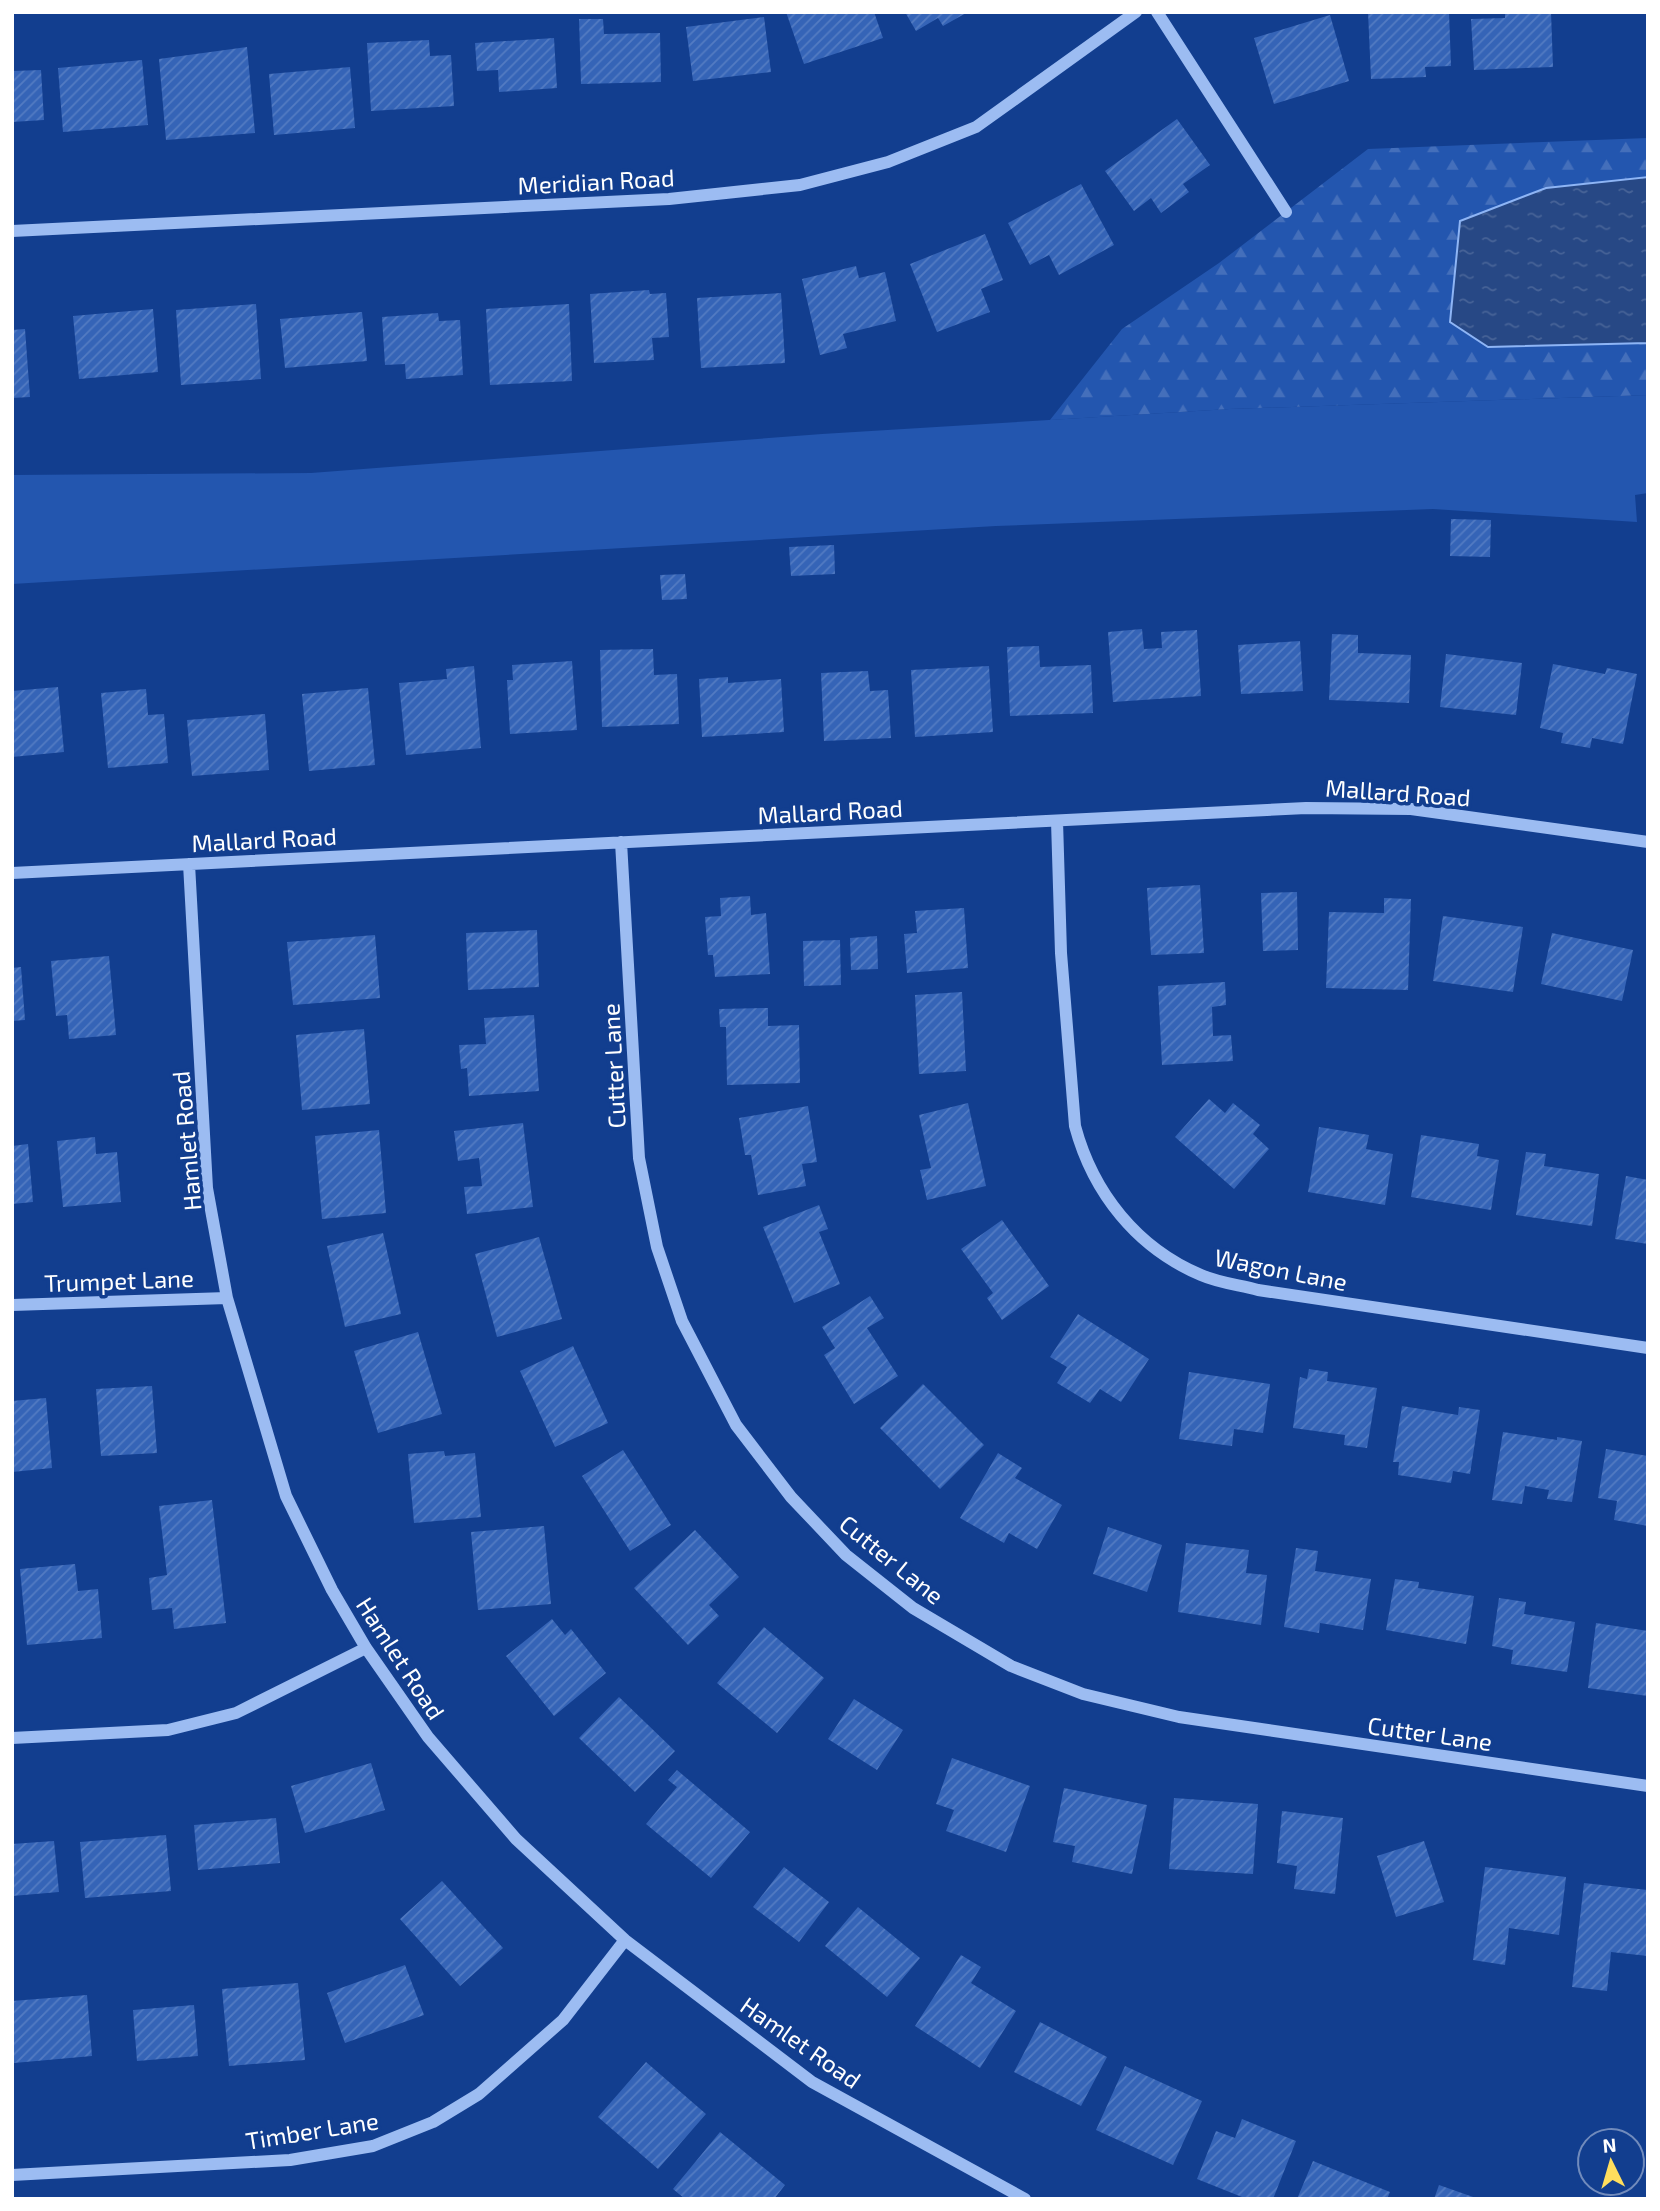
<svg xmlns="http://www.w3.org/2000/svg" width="1660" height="2211" font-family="'Exo 2',sans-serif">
	<defs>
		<pattern id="forest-firs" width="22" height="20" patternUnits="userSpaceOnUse" patternTransform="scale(1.75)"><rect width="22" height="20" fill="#2356af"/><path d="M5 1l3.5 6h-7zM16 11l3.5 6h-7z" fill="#446fbb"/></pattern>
		<pattern id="water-ripples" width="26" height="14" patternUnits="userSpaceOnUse" patternTransform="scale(1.75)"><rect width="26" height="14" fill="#274885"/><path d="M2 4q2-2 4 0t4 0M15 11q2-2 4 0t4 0" fill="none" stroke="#476397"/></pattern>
		<pattern id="building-hatch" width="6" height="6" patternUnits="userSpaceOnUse" patternTransform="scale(1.75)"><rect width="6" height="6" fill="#3564b7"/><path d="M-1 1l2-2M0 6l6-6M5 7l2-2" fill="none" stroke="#537bc2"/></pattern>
	</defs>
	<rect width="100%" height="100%" fill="#123e8f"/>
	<path fill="#2356af" d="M1648,395V493L1635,495L1637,522L1433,509L996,526L12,584V475L311,473L822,434L1229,409Z"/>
	<path fill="url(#forest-firs)" d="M1648,138V395L1229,409L1050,420L1122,329L1219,263L1368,149Z"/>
	<path fill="url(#water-ripples)" stroke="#8eb5f5" stroke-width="2" d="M1648,177V343L1488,347L1450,322L1460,221L1546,188Z"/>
	<path fill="url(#building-hatch)" d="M786,12H874L883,38L804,64Z
		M905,12H968L943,26L938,18L916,31Z
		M1368,12H1449L1451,66L1425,67L1426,77L1371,79Z
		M1505,12H1551L1553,67L1474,70L1471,19L1505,18Z
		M1330,15L1349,81L1274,104L1254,38Z
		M764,17L771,72L693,81L686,27Z
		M579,19H603L604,34L660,33L661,82L581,84Z
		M554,38L557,88L499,92L498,70L477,71L475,43Z
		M429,40L430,56L451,55L454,106L371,111L367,43Z
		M247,47L255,133L166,140L159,59Z
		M142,60L148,125L63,132L58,68Z
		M350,67L355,128L274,135L269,74Z
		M41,70L44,120L12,122V71Z
		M1177,119L1210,165L1183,184L1189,192L1161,213L1151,198L1134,211L1105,171Z
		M1081,184L1114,245L1059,275L1049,255L1030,265L1008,223Z
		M985,234L1003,280L981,289L990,312L937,332L910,264Z
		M856,266L859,278L885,272L896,321L843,334L847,348L820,355L802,279Z
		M649,290L650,294L666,293L669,337L652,338L654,360L594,363L590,294Z
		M781,293L785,363L701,368L697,298Z
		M256,304L261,379L181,385L176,310Z
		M569,304L572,381L490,385L486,309Z
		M153,309L158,372L79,379L73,316Z
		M362,312L367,361L285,368L280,319Z
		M438,313L439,321L460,320L463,375L406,379L405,364L385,365L382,317Z
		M25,329L30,397L12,398V330Z
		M1451,519L1491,520L1490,557L1450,556Z
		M834,545L835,574L791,576L789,547Z
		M685,574L687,599L662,600L660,575Z
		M1142,629L1144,649L1162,648L1161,632L1197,630L1201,696L1113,702L1108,632Z
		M1332,634L1358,635V653L1411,655L1409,703L1329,700Z
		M1300,641L1303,691L1241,694L1238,645Z
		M1039,646L1040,667L1091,665L1093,713L1010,716L1007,647Z
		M653,649L654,675L677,674L679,724L602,727L600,650Z
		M1446,654L1522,663L1516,715L1440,707Z
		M572,661L577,730L510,734L507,680H513L512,665Z
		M1553,664L1605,674L1607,668L1637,674L1623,744L1592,738L1590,748L1561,743L1563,733L1540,728Z
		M474,666L481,748L406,755L399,683L447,679L446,669Z
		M989,666L993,732L915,737L911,670Z
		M868,671L870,691L888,690L891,738L824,741L821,673Z
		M728,677V683L781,679L784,732L702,737L699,679Z
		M58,687L64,752L12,757V691Z
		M368,688L375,765L309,771L302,694Z
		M146,689L148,715L164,714L168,763L108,768L101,693Z
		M265,714L269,770L192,776L187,720Z
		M1200,885L1204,953L1151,955L1147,888Z
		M1297,892L1298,950L1263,951L1261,893Z
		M750,896L751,915L766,913L770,974L715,977L713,955H708L705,917L721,916L720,898Z
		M1384,898L1411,899L1408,990L1326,988L1329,912L1384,913Z
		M964,908L968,968L907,973L904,934L917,933L915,911Z
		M1443,916L1523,927L1513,992L1433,981Z
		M537,930L539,987L468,990L466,933Z
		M1552,933L1633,950L1622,1001L1541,984Z
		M375,935L380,998L293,1005L287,942Z
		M877,936L878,969L851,970L850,938Z
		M840,940L841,985L804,986L803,941Z
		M109,956L116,1035L69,1039L67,1015L56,1016L51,961Z
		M21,967L25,1020L12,1021V968Z
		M1225,982L1226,1005L1212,1007L1213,1036L1231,1035L1233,1061L1162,1065L1158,986Z
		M962,992L966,1071L919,1074L915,995Z
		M768,1008V1026L799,1025L800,1083L727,1085L726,1027H720L719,1009Z
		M534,1015L539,1091L469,1096L467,1068L461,1069L459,1045L486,1044L484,1018Z
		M364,1029L370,1104L302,1110L296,1035Z
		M1209,1099L1225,1113L1233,1103L1260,1125L1253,1134L1269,1149L1234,1189L1175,1137Z
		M968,1103L986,1186L927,1200L920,1170L931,1168L919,1115Z
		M808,1106L817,1162L802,1164L806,1186L758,1195L751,1155H745L739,1118Z
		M523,1123L533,1207L467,1214L464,1187L482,1186L479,1158L458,1161L454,1131Z
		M1319,1127L1369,1135L1366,1149L1393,1154L1385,1205L1308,1192Z
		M379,1130L386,1213L322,1219L315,1136Z
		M1421,1135L1479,1144L1477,1156L1499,1160L1491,1210L1411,1197Z
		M95,1137L96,1154L117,1152L121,1202L63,1207L57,1141Z
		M28,1144L33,1202L12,1204V1146Z
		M1526,1152L1546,1154L1544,1166L1599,1174L1592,1226L1516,1215Z
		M1626,1176L1648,1180V1244L1615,1239Z
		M819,1205L828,1229L819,1232L840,1284L794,1303L763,1227Z
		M1002,1220L1049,1286L1002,1320L987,1298L993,1293L961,1249Z
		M383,1233L401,1314L345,1327L327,1246Z
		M539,1237L562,1319L497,1337L475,1254Z
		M870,1296L884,1318L867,1328L898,1376L854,1404L824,1355L835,1348L822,1327Z
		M1078,1314L1149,1359L1121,1402L1100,1389L1090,1403L1057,1383L1067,1367L1050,1357Z
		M418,1332L442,1414L378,1433L354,1351Z
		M573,1346L608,1423L555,1447L520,1371Z
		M1309,1369L1328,1372L1327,1381L1377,1388L1367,1448L1344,1445L1345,1435L1293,1428L1300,1377L1307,1379Z
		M1189,1372L1270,1384L1263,1433L1234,1429L1232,1446L1179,1439Z
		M923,1384L984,1445L940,1489L880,1428Z
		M152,1386L157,1453L101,1456L96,1389Z
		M46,1398L52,1468L12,1472V1401Z
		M1402,1406L1458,1415L1459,1407L1480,1410L1470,1474L1453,1471L1451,1483L1398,1475L1399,1462H1393Z
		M1503,1432L1557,1440V1437L1582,1441L1572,1502L1547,1499L1549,1490L1525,1486L1522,1504L1492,1500Z
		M1606,1449L1648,1456V1526L1614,1520L1617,1501L1598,1498Z
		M623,1450L671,1525L630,1551L582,1476Z
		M444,1451L445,1456L475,1453L481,1517L414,1523L408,1454Z
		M998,1453L1022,1468L1015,1478L1062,1505L1037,1549L1009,1533L1004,1543L960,1518Z
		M212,1500L226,1623L174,1629L172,1608L152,1610L149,1578L167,1575L159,1506Z
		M544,1526L551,1604L478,1610L471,1532Z
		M1108,1527L1162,1545L1147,1592L1093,1574Z
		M695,1530L739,1577L709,1605L719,1616L688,1645L634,1588Z
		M1186,1543L1249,1550L1246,1573L1267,1575L1261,1625L1178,1612Z
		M1296,1548L1318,1551L1315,1571L1371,1579L1363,1630L1320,1623L1319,1633L1284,1627Z
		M75,1564L78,1591L98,1589L102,1638L27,1645L20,1569Z
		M1395,1579L1419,1582L1418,1588L1474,1596L1466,1644L1386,1630Z
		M1499,1598L1526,1602L1524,1614L1575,1622L1567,1672L1511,1664L1513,1650L1492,1646Z
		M552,1619L565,1635L571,1629L606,1673L554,1716L506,1656Z
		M1596,1623L1648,1631V1696L1588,1688Z
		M764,1627L824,1678L777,1733L717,1683Z
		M619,1697L675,1751L635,1792L579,1738Z
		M854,1699L903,1730L877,1770L828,1739Z
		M952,1758L1030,1786L1006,1852L946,1831L954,1810L936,1804Z
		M371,1763L385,1810L305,1833L291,1786Z
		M677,1770L750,1832L711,1878L646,1824L677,1787L668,1780Z
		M1064,1788L1147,1805L1132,1874L1072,1862L1075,1846L1053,1842Z
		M1174,1798L1258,1804L1253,1874L1169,1869Z
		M1282,1811L1343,1818L1335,1894L1294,1889L1297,1866L1277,1863Z
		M276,1818L280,1863L198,1870L194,1825Z
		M166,1835L171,1891L85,1898L80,1842Z
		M54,1841L59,1892L12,1896V1844Z
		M1424,1841L1444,1902L1396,1917L1377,1856Z
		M784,1867L829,1902L799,1942L753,1907Z
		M1485,1867L1566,1877L1559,1935L1509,1928L1505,1965L1473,1960Z
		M442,1881L503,1948L460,1986L400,1919Z
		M1584,1883L1648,1890V1956L1611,1952L1607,1991L1572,1987Z
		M858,1907L920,1958L887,1997L825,1946Z
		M961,1955L981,1967L971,1983L1016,2011L980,2068L915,2026Z
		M405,1965L424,2015L345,2043L327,1993Z
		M298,1983L305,2060L229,2066L222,1989Z
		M87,1995L92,2056L14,2063L12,2001Z
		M194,2005L198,2056L137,2061L133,2010Z
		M1040,2022L1107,2057L1081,2106L1014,2072Z
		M646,2062L706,2114L658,2169L598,2117Z
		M1125,2066L1202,2101L1173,2165L1096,2130Z
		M1242,2119L1296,2141L1273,2199H1247L1197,2179L1216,2131L1235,2138Z
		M720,2132L785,2185L774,2199H685L673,2189Z
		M1313,2161L1390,2192L1387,2199H1297Z
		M1439,2185L1476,2198V2199H1434Z"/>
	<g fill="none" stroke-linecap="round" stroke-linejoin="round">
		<path stroke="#9cbcf2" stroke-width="12" d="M1157,12L1286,212
			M12,231L669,199L800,185L888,162L976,127L1136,12
			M1057,821L1061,953L1075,1126C1093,1193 1137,1248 1201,1275C1219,1283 1240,1285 1258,1290L1648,1348
			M621,842L639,1158L657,1247L682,1321L736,1425L791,1497L846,1555L913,1608L1011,1666L1083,1694L1179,1717L1648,1786
			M189,864L207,1188L227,1298L286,1496L332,1590L366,1648L428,1737L516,1839L625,1940L812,2082L1025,2199
			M12,873L1306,808L1411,809L1648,842
			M12,1305L227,1298
			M12,1738L168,1730L236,1713L366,1648
			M12,2175L290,2160L373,2146L433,2122L479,2094L563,2020L625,1940"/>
	</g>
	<g text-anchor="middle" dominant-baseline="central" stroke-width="7" stroke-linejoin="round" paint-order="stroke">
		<g font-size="24" fill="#fff" stroke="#123e8f">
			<text transform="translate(596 181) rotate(-3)">Meridian Road</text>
			<text transform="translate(1398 792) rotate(4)">Mallard Road</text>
			<text transform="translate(830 811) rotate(-3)">Mallard Road</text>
			<text transform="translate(264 839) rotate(-3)">Mallard Road</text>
			<text transform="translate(613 1066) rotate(-93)">Cutter Lane</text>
			<text transform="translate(186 1141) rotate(-95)">Hamlet Road</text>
			<text transform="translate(1281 1269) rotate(11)">Wagon Lane</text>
			<text transform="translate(119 1280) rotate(-2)">Trumpet Lane</text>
			<text transform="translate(892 1559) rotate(39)">Cutter Lane</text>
			<text transform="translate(401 1658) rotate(57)">Hamlet Road</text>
			<text transform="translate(1430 1733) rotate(8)">Cutter Lane</text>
			<text transform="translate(801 2042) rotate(35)">Hamlet Road</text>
			<text transform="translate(312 2130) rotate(-9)">Timber Lane</text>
		</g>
	</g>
	<rect width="1660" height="2211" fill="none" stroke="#ffffff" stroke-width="28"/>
	<g transform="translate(1611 2162) rotate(355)"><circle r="33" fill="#123e8f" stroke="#718bbc" stroke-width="2"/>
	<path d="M0-5L12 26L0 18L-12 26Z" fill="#ffde5d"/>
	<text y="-10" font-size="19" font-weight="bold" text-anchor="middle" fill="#ffffff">N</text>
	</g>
</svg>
